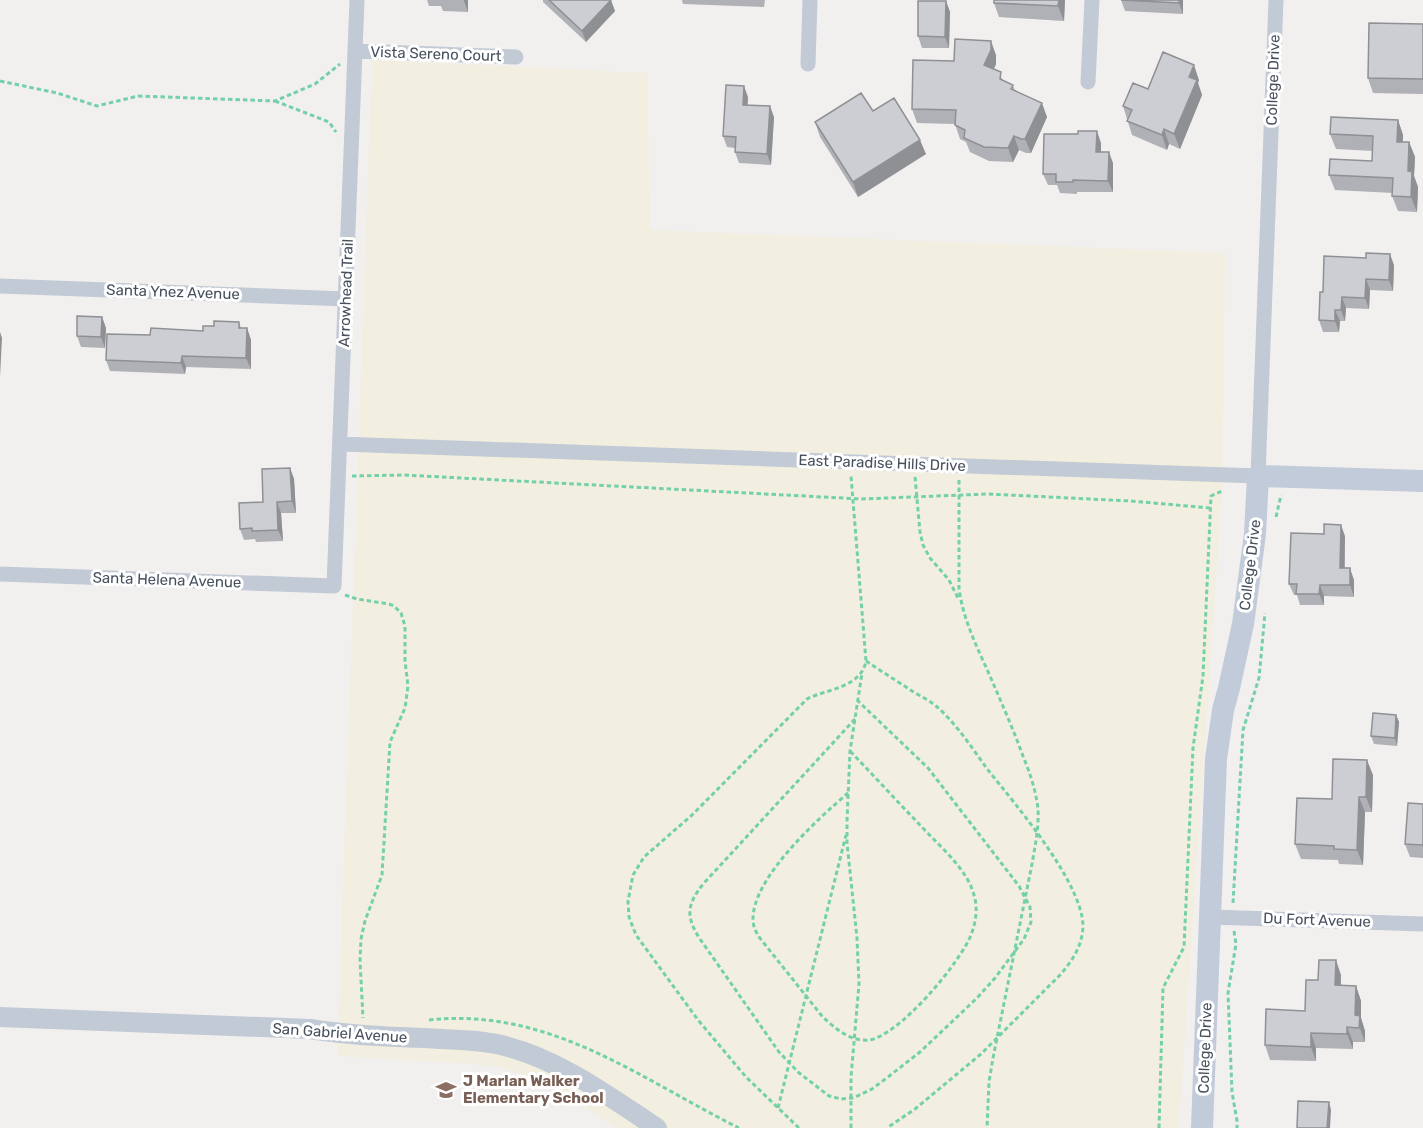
<svg xmlns="http://www.w3.org/2000/svg" width="1423" height="1128" font-family="Rubik,sans-serif">
	<rect width="100%" height="100%" fill="#f2efef"/>
	<path fill="#f3efe0" d="M372,60L647,73L650,230L1225,253L1222,491L1179,1128H616L572,1099L538,1081L502,1067L456,1063L337,1056Z"/>
	<g fill="none" stroke-linecap="round" stroke-linejoin="round">
		<path stroke="#73d0a9" stroke-width="3" stroke-dasharray="4.5 3" stroke-linecap="butt" d="M0,81L57,93L97,106L138,96L275,101L315,84L340,64
			M275,101L329,122L336,132
			M352,476L404,475L861,499L988,494L1131,501L1210,508
			M915,477L920,532L923,545L930,558L949,580L959,600
			M959,480V589C963,617 974,641 986,667C999,697 1012,726 1023,756C1030,773 1036,791 1038,809C1039,828 1035,846 1032,864L993,1058L989,1082L987,1128
			M1276,517L1281,495
			M345,595L357,599L389,604L394,606L401,613L405,626V661L408,686L405,708L390,742L382,875L365,921L361,939L360,960L363,1018
			M866,661C881,671 897,681 912,691C920,696 929,700 936,706C956,723 972,748 988,770C1016,805 1081,881 1083,925C1083,946 1071,963 1058,977L981,1054L915,1109L887,1128
			M855,719L704,883C687,904 685,916 700,939L779,1052L798,1072L829,1096L841,1099L853,1098L872,1089L888,1077L920,1052L977,998L995,978L1024,939L1031,922L1030,907L1019,886L928,768L858,701
			M848,793C818,819 752,878 753,920C753,926 756,932 759,937L822,1016C834,1028 851,1042 869,1040C899,1036 960,963 971,935C976,922 978,908 974,895C967,868 937,844 919,824C896,800 873,775 850,751
			M1233,903L1243,730L1259,678L1265,613
			M1234,931L1236,944L1228,993L1232,1092L1237,1121V1128
			M429,1020C549,1007 639,1078 739,1128
			M778,1108L846,835
			M799,1128L746,1077L698,1020L636,935L629,917L628,901L633,875L644,857L692,815L807,699C826,689 861,688 866,661L851,476
			M851,1128V1077L859,984L857,938L847,843V821L850,751L862,673
			M1159,1128L1163,988L1184,947L1193,748L1203,676L1211,496L1222,491"/>
		<path stroke="#c2cad5" stroke-width="15" d="M355,51L516,57
			M808,64L810,0
			M1088,82L1092,0
			M0,286L346,299
			M340,444L1258,476L1276,0
			M0,574L334,586L357,0
			M1210,917L1423,924"/>
		<path stroke="#c2cad5" stroke-width="20" d="M0,1017L310,1029C348,1035 386,1037 424,1038C451,1040 479,1039 505,1046C560,1060 610,1097 657,1128"/>
		<path stroke="#c1cbd9" stroke-width="22" d="M1202,1128L1216,759L1223,710L1229,688L1243,624L1255,534L1258,476L1423,481"/>
	</g>
	<path fill="#afb1b6" d="M427,0H468V12L443,11L441,6H429Z
		M543,0H610L615,11L586,42L543,2Z
		M682,0H765L764,7L683,4Z
		M994,0H1065L1064,21L999,17L994,3Z
		M1121,0H1183V14L1125,11Z
		M946,1L950,12L949,48H922L918,36Z
		M1423,24V94L1373,93L1368,78Z
		M996,55V64L994,69L1004,81L1013,85L1015,91L1047,117L1031,153H1026L1019,150L1013,162L989,161L970,152L966,142L960,139L955,124L917,123L912,109L954,61Z
		M1199,80L1198,83L1202,95L1180,149L1169,144L1167,150L1132,135L1123,106L1148,89Z
		M748,97L747,105L774,117L771,165L739,163L735,152V148L727,147L723,136Z
		M873,111L926,154L858,197L820,137L815,122Z
		M1398,120L1403,135V142H1409L1415,157L1414,176L1418,187L1417,212L1398,211L1392,196L1393,193L1335,190L1329,175L1372,161L1373,151L1336,149L1330,134Z
		M1101,143V152L1113,163V192H1077V194L1060,193L1057,185H1048L1043,174Z
		M1394,265L1393,291L1370,290L1369,309L1346,308L1345,321H1340L1339,332H1323L1319,320L1323,292Z
		M102,317L106,328L105,348L81,347L77,336Z
		M239,322L241,328H247L251,340V369L186,367L185,374L110,371L106,360L150,335L203,331L214,326Z
		M290,468L294,479L296,513H281L283,541L256,542L255,539L244,540L240,529L263,502Z
		M1345,536V568L1354,580V597L1324,596V605H1300L1297,595H1294L1289,584Z
		M1396,715L1399,722L1397,746L1374,744L1371,736Z
		M1373,775L1372,812H1365L1363,865L1339,864L1338,860L1301,859L1295,844L1332,799Z
		M1423,804V858L1410,857L1405,844Z
		M1341,975V985L1356,986L1361,1001V1018L1365,1031V1042H1353V1049L1316,1048V1061L1270,1060L1265,1045L1305,1011L1318,980Z"/>
	<path fill="#8f9094" d="M464,0H468V12L464,1Z
		M611,0L615,11L586,42L582,31Z
		M1059,0H1065L1064,21L1058,6Z
		M1179,0H1183V14L1179,3Z
		M946,1L950,12L949,48L945,37Z
		M991,41L996,55V64L989,79L984,65Z
		M1194,65L1199,80L1198,83L1202,95L1180,149L1174,134L1189,77Z
		M744,86L748,97L747,116L743,105Z
		M1042,103L1047,117L1031,153L1025,139Z
		M770,106L774,117L771,165L767,154Z
		M1398,120L1403,135L1402,157L1397,142Z
		M1164,129L1169,144L1167,150L1162,135Z
		M1097,131L1101,143V163L1096,152Z
		M1014,136L1019,150L1013,162L1008,148Z
		M920,140L926,154L858,197L853,182Z
		M1409,142L1415,157L1414,176L1418,187L1417,212L1411,197L1408,171Z
		M1109,152L1113,163V192L1108,181Z
		M1390,254L1394,265L1393,291L1389,280Z
		M1366,279L1370,290L1369,309L1365,298Z
		M1342,297L1346,308L1345,321L1341,310Z
		M1335,310L1340,321L1339,332L1335,321Z
		M102,317L106,328L105,348L101,337Z
		M247,328L251,340V369L246,358Z
		M0,332L2,338L0,377Z
		M182,356L186,367L185,374L181,363Z
		M290,468L294,479L296,513L292,501Z
		M277,502L281,513L283,541L278,530Z
		M1341,525L1345,536L1344,579L1340,568Z
		M1350,568L1354,580V597L1350,585Z
		M1320,585L1324,596V605L1319,594Z
		M1396,715L1399,722L1397,746L1395,738Z
		M1367,760L1373,775L1372,812L1366,797Z
		M1359,797L1365,812L1363,865L1357,850Z
		M1336,960L1341,975L1340,1000L1335,985Z
		M1356,986L1361,1001V1018L1365,1031V1042L1355,1015Z
		M1347,1027L1353,1042V1049L1347,1034Z
		M1311,1033L1316,1048V1061L1311,1047Z
		M1329,1102L1331,1110L1330,1128H1327Z"/>
	<path fill="#ccced4" stroke="#8f9094" stroke-width="1.5" d="M549,0H611L582,31Z
		M994,0H1059L1058,6L994,3Z
		M1121,0H1179V3Z
		M918,1H946L945,37L918,36Z
		M1369,23L1423,24V79L1368,78Z
		M955,39L991,41V50L984,65L1001,72L1000,79L1013,85L1011,89L1042,103L1025,139H1021L1014,136L1008,148L984,147L964,138L965,130L955,125L956,110L912,109L913,60L954,61Z
		M1163,52L1194,65L1189,77L1197,80L1174,134L1164,129L1162,135L1127,121L1132,110L1123,106L1133,83L1148,89Z
		M726,85L744,86L743,105L770,106L767,154L735,152L736,137L723,136Z
		M861,93L873,111L894,98L920,140L853,182L815,122Z
		M1331,117L1398,120L1397,142H1409L1408,171L1412,172L1411,197L1392,196L1393,178L1329,175L1330,159L1372,161L1373,136L1330,134Z
		M1078,131H1097L1096,152H1109L1108,181L1073,180V182H1056V174H1043L1044,134H1078Z
		M1366,253L1390,254L1389,280L1366,279L1365,298L1342,297L1341,310H1335V321L1319,320L1320,292H1323L1324,256L1366,258Z
		M77,316L102,317L101,337L77,336Z
		M214,321L239,322V328H247L246,358L182,356L181,363L106,360L107,334L150,335L151,328L203,331V326H214Z
		M290,468L292,501L277,502L278,530L252,531V528L240,529L239,503L263,502L262,469Z
		M1324,524L1341,525L1340,568H1350V585H1320L1319,594H1296L1297,584H1289L1291,533L1324,534Z
		M1373,713L1396,715L1395,738L1371,736Z
		M1333,759L1367,760L1366,797H1359L1357,850L1334,849V846L1295,844L1297,798L1332,799Z
		M1408,803L1423,804V845L1405,844Z
		M1319,960H1336L1335,985L1356,986L1355,1015L1360,1016L1359,1028L1347,1027V1034L1311,1033V1047L1265,1045L1266,1009L1305,1011L1306,980H1318Z
		M1298,1101L1329,1102L1327,1128H1297Z"/>
	<defs>
		<g id="school-bare" transform="scale(1.62)"><path d="M0-5L7-2L0 1L-7-2ZM-4 1L0 2.5L4 1V4Q0 6-4 4Z" fill="#8d6e63" stroke="#fff" stroke-width="2.5" paint-order="stroke"/></g>
	</defs>
	<g fill-rule="evenodd">
		<use href="#school-bare" x="446" y="1090"/>
	</g>
	<g text-anchor="middle" dominant-baseline="central" stroke-width="6" stroke-linejoin="round" paint-order="stroke">
		<g font-size="15" fill="#47515e" stroke="#fff">
			<text transform="translate(436 54) rotate(2)">Vista Sereno Court</text>
			<text transform="translate(1273 80) rotate(-88)">College Drive</text>
			<text transform="translate(173 292) rotate(2)">Santa Ynez Avenue</text>
			<text transform="translate(346 293) rotate(-88)">Arrowhead Trail</text>
			<text transform="translate(882 463) rotate(2)">East Paradise Hills Drive</text>
			<text transform="translate(1250 565) rotate(-83)">College Drive</text>
			<text transform="translate(167 580) rotate(2)">Santa Helena Avenue</text>
			<text transform="translate(1317 920) rotate(2)">Du Fort Avenue</text>
			<text transform="translate(340 1033) rotate(4)">San Gabriel Avenue</text>
			<text transform="translate(1205 1048) rotate(-88)">College Drive</text>
		</g>
		<g font-size="15" font-weight="bold" fill="#785e54" stroke="#fff" text-anchor="start">
			<text x="463" y="1081">J Marlan Walker<tspan x="463" dy="17">Elementary School</tspan></text>
		</g>
	</g>
</svg>
